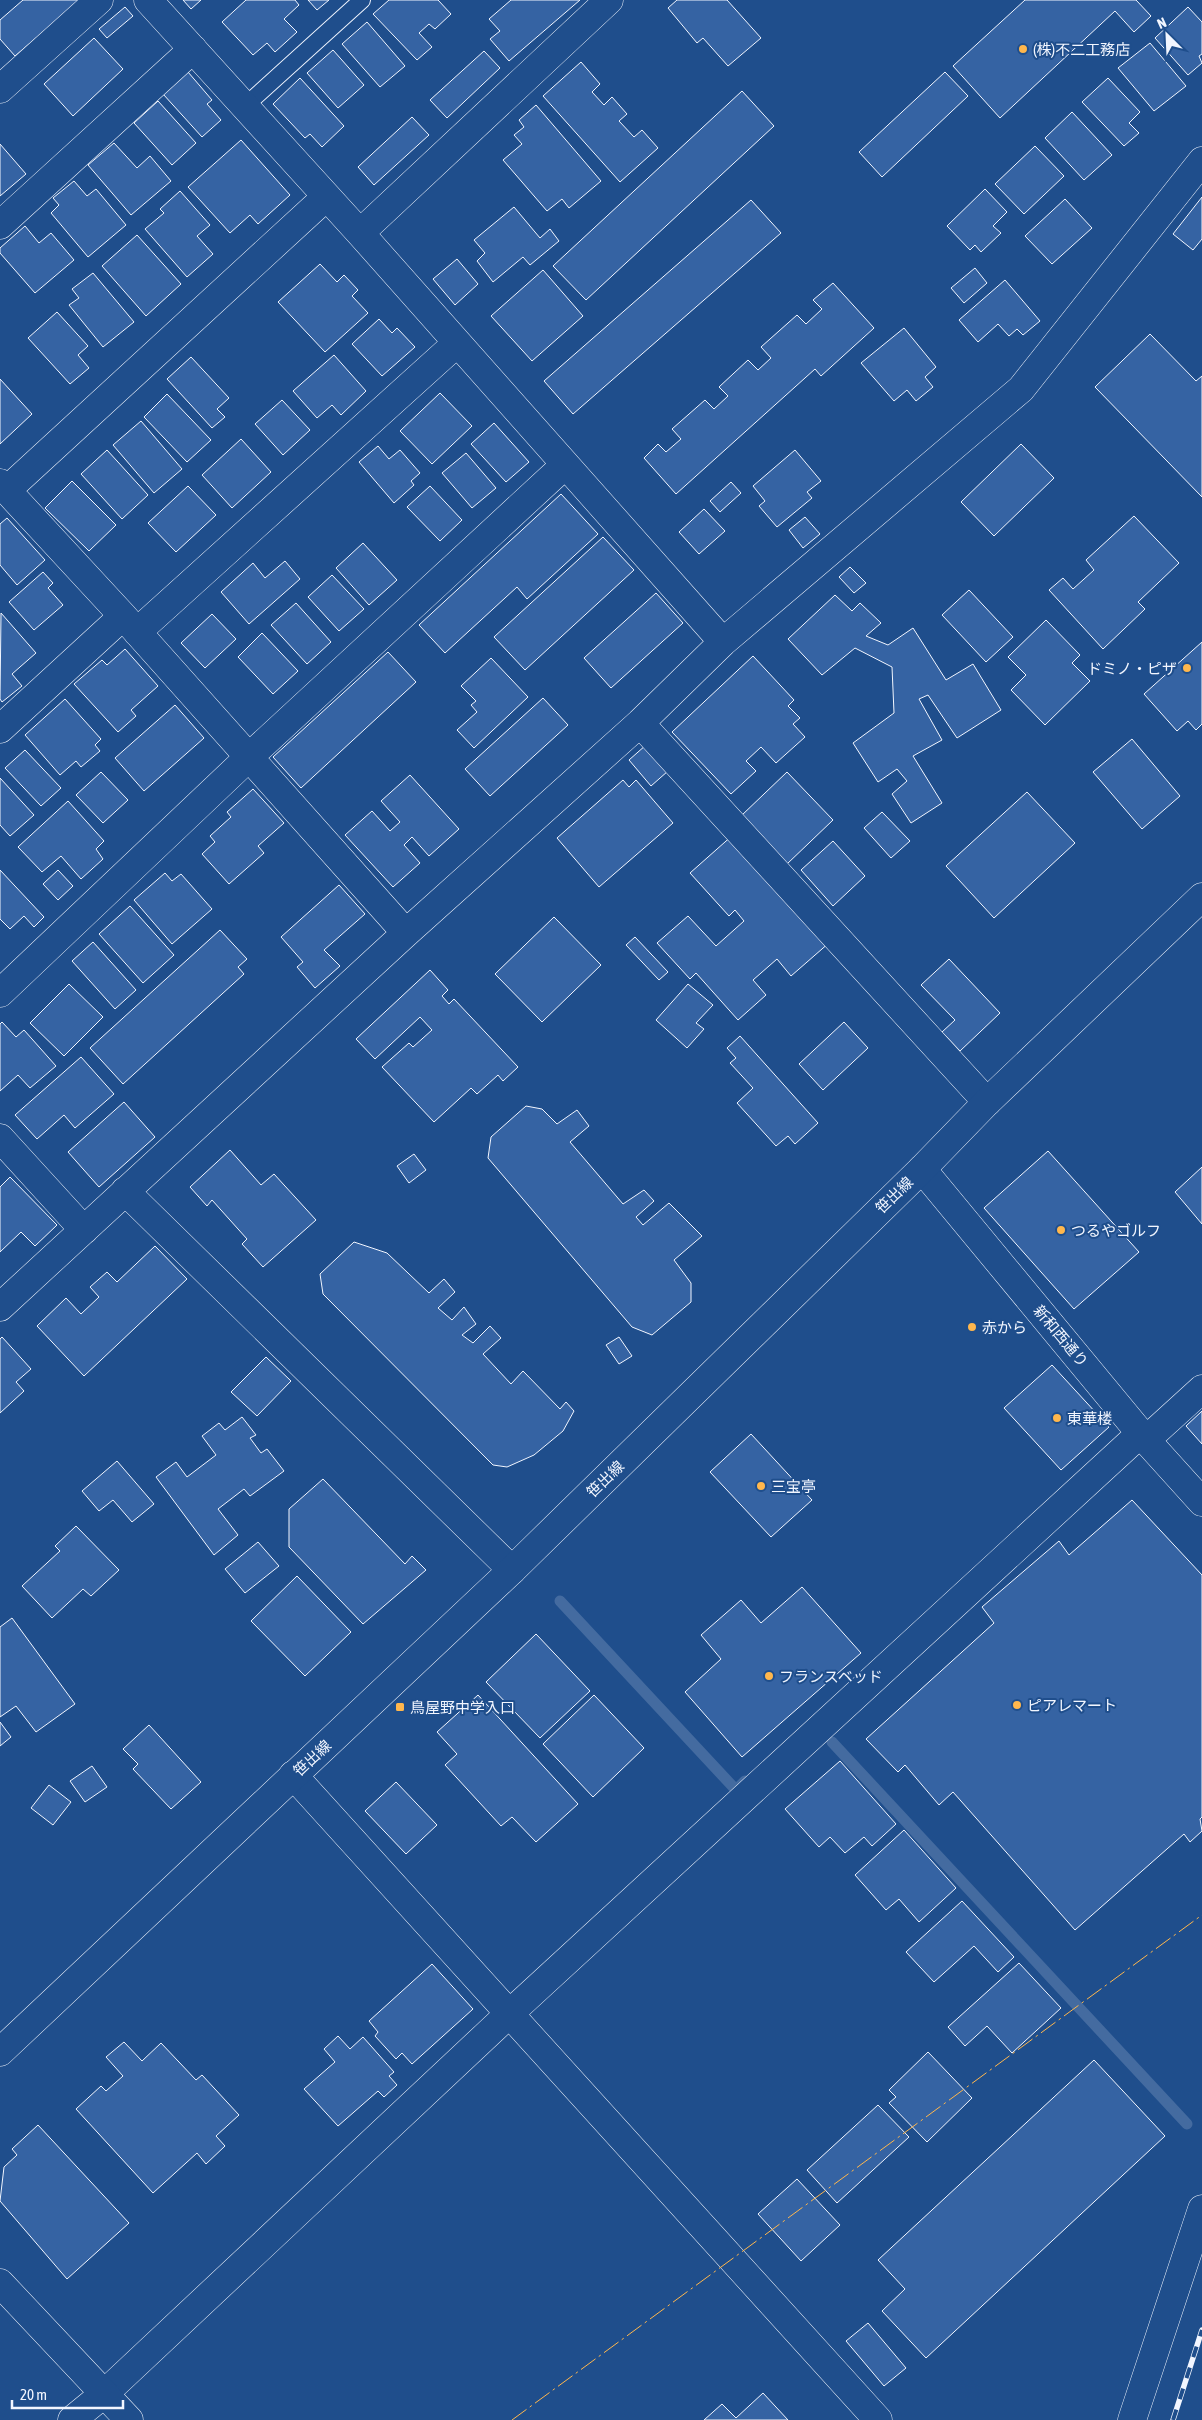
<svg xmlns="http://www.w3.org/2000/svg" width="1202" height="2420" font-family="'Asap Condensed','Noto Sans JP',sans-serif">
	<rect width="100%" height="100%" fill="#1f4e8c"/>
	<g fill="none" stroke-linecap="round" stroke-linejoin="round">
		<path stroke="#446ba0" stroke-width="11" d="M560,1601L736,1790L745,1781
			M832,1742L1187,2124"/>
	</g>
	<path fill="#3563a3" stroke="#f2f6ff" d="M23,0H80L15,56L0,39V20Z
		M183,0H201L191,9Z
		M246,0H295L299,5L284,19L297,32L275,52L267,43L253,55L222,22Z
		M308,0H329L317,10Z
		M389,0H438L451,14L435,29L429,24L419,33L432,47L417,60L373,14Z
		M511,0H580L509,61L490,39L500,31L489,19Z
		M677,0H727L761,38L728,66L703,38L697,43L668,8Z
		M1025,0H1136L1151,16L1134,32L1115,11L1000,118L953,66Z
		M125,7L133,16L107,38L99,29Z
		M1188,7L1202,22V54L1199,56L1202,63L1188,75L1155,38Z
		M367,22L405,66L380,87L342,44Z
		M94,38L123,69L73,116L44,84Z
		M1150,43L1186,86L1154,111L1118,68Z
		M333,50L364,85L338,108L307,73Z
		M484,51L500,68L447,118L430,100Z
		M581,62L600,84L592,92L604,105L612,97L627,114L619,121L634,137L642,130L658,148L620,182L543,96Z
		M188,72L212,100L207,104L221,120L202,137L163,94Z
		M945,72L968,96L882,177L859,152Z
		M300,78L344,126L322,147L310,134L305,138L273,104Z
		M1108,78L1140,112L1129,123L1139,133L1124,146L1082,102Z
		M742,91L774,126L586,300L553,266Z
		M158,101L196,143L172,165L134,123Z
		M536,105L601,181L569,208L562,199L547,211L503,160L522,144L514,135L524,127L519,120Z
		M1072,112L1112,155L1084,180L1045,138Z
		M412,117L429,135L374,185L358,167Z
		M241,140L290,195L258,224L250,215L230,233L188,187Z
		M114,143L137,168L150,156L171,181L131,215L88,165Z
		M0,144L26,174L0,196Z
		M1035,146L1064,176L1024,214L995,184Z
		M74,181L87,196L96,189L126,225L88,257L51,213L59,205L53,198Z
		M985,189L1007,212L993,226L1001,233L981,252L975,245L970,250L947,226Z
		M180,191L210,225L197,236L213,254L187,277L145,229L164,213L160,209Z
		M1202,197V239L1193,250L1173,234Z
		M1065,199L1092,228L1052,264L1025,236Z
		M751,200L781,233L573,414L544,381Z
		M514,207L540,238L550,229L559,241L530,265L523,257L493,282L477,261L485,253L474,240Z
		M25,226L39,243L51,233L74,260L35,293L0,253V248Z
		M137,235L181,284L146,316L102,266Z
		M457,259L478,284L455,305L433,279Z
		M320,264L337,282L344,275L358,290L352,296L368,313L325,352L278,302Z
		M975,268L987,283L964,303L951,288Z
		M543,270L583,316L532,361L491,316Z
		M93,273L134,322L103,347L69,305L79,298L72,289Z
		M1005,280L1040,321L1023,335L1017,329L1009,336L998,324L978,342L959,320Z
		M833,283L874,328L821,376L815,369L676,494L644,458L658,444L666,452L681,439L672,429L705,400L714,409L728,396L719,387L748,360L758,370L771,358L761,347L797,315L806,324L822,309L813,300Z
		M57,312L88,346L78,355L89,368L70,384L28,338Z
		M379,319L392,333L397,328L415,347L382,376L352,344Z
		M904,328L936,367L925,377L933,387L916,401L907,390L894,401L861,363Z
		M1150,334L1196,381L1202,376V497L1095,387Z
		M334,355L366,391L341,415L332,405L317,418L293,391Z
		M191,357L229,398L217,409L225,417L212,428L167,379Z
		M0,379L32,414L0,444Z
		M440,393L472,426L432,464L400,431Z
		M167,394L211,440L187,462L144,417Z
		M282,400L310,430L283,455L255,424Z
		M141,421L182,469L154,493L113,445Z
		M494,423L529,462L506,482L471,444Z
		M241,439L271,472L232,508L202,475Z
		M1021,444L1054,478L994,536L961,502Z
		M378,446L389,459L400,450L420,473L411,481L414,485L394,503L359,462Z
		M107,450L148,495L122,519L81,474Z
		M795,450L821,481L807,492L812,498L777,527L759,506L765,501L753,486Z
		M466,453L496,488L472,508L442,473Z
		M72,481L116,525L89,551L45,508Z
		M731,482L741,493L720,512L710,501Z
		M188,486L216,515L176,552L148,523Z
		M430,486L462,520L440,541L407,507Z
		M561,494L598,534L527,599L517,587L445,653L419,625Z
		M704,509L725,531L699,554L679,532Z
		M1134,516L1179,563L1138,602L1145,609L1103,649L1049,590L1063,578L1073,589L1094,570L1086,560Z
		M805,517L820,534L803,548L789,530Z
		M7,518L45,560L17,585L0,565V524Z
		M603,537L634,570L525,670L494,637Z
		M363,543L397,580L369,605L336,568Z
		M285,561L300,579L249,624L221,592L253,563L265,578Z
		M850,567L866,583L854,593L839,577Z
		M43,572L53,583L48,588L63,605L34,630L9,602Z
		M332,575L364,609L339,631L308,597Z
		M969,590L1013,637L986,662L942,615Z
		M656,593L683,623L611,688L584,658Z
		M835,595L852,611L860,603L881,623L866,636L888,645L913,628L946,680L973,664L1001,710L957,738L928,695L919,699L942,740L913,756L942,803L911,823L892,794L907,781L897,769L878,782L853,743L894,713L892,667L855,648L822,675L788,639Z
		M296,603L331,642L307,664L271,625Z
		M1,613L36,653L12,674L22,686L2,702L0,699Z
		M212,614L236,639L205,668L181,643Z
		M1046,620L1080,655L1072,663L1090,681L1045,725L1011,690L1026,675L1008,657Z
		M262,633L298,671L273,694L238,657Z
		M1202,642V724L1196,730L1188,721L1177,731L1144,694Z
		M125,649L158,686L131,710L136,716L118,732L74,684L102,660L107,665Z
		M388,652L416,682L301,788L273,757Z
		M753,656L794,700L788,706L800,718L793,724L805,737L776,763L761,747L746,761L756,771L731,794L672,732Z
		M491,658L528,697L474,748L457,730L477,712L471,705L476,701L461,686Z
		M543,698L568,725L490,796L465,769Z
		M65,699L101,739L95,745L100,751L81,767L76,761L60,775L25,735Z
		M175,705L204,738L144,791L115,758Z
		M1132,739L1180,796L1142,829L1093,772Z
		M646,745L668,771L651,786L629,760Z
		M25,750L61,788L41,806L5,768Z
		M101,772L128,800L103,823L76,795Z
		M787,772L833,820L787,864L741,816Z
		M410,775L459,829L429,856L412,837L404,845L420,863L393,887L345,835L372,811L390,831L400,822L381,801Z
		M0,778L34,815L10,836L0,825Z
		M623,780L629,787L636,780L673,823L599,887L557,838Z
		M253,789L284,823L258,846L264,853L229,884L202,854L215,842L210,836L231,817L227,812Z
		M1027,792L1075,843L994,918L946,866Z
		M68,801L104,841L96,849L103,859L81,879L61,856L42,872L18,847Z
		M882,812L910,841L891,858L864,828Z
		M734,834L830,942L791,976L777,959L753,980L766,995L738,1020L696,973L690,979L657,943L688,916L716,946L744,921L735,910L729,916L690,873Z
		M833,841L865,876L833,906L801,870Z
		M0,870L44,917L34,927L24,916L10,929L0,919Z
		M58,870L73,886L58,900L43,884Z
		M165,873L172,881L181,874L212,909L172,944L134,900Z
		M339,885L365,914L324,950L340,966L315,988L297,967L303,962L281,937Z
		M130,906L174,955L143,983L99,934Z
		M554,917L601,965L542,1022L495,974Z
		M220,930L247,959L238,967L244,974L123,1084L90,1048Z
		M635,937L668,972L659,980L626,945Z
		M93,942L136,990L115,1009L72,961Z
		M949,959L1000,1013L960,1051L942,1032L955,1020L921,985Z
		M430,970L448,990L442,996L449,1004L454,999L518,1067L503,1081L498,1075L477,1094L471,1088L434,1122L382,1067L409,1043L413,1047L432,1030L420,1017L375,1059L356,1039Z
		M69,984L103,1017L64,1056L30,1023Z
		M688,984L713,1005L696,1023L704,1029L687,1048L656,1020Z
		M2,1022L16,1037L24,1030L56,1066L30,1088L18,1075L0,1091V1024Z
		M844,1022L868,1048L823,1090L799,1064Z
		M740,1036L818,1123L795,1144L788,1136L776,1146L737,1103L753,1088L730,1063L736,1058L727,1048Z
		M81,1057L114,1094L75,1128L64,1115L37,1139L15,1115Z
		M124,1102L155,1137L99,1187L68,1152Z
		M526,1106L542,1109L557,1124L577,1110L589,1126L570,1142L623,1204L644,1190L654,1201L636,1217L643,1225L669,1203L702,1236L674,1260L691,1283V1302L652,1335L632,1327L488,1158L491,1137Z
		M230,1150L261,1185L274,1174L316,1220L263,1267L242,1244L247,1239L212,1200L207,1206L190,1187Z
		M1048,1151L1139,1252L1074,1309L984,1208Z
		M414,1154L426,1170L409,1183L397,1166Z
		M1202,1167V1224L1175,1192Z
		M10,1177L57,1225L35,1246L21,1232L0,1252V1187Z
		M354,1242L387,1253L429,1293L444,1279L455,1292L438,1308L452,1320L464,1307L476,1324L462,1335L473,1343L490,1326L501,1338L483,1354L511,1384L523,1371L560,1409L566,1402L574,1411L563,1431L534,1455L507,1467L493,1465L323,1294L320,1274Z
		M155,1246L187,1279L84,1376L37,1326L66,1298L81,1314L99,1297L90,1287L107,1272L117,1282Z
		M2,1337L31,1369L16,1382L24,1391L0,1413V1339Z
		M619,1337L632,1356L619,1364L606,1345Z
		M266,1357L291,1381L257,1416L231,1392Z
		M1052,1365L1109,1427L1061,1470L1004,1408Z
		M1202,1411V1444L1186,1426Z
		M242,1417L256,1435L250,1438L261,1453L267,1449L284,1471L250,1496L244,1489L218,1509L238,1535L214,1555L156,1477L176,1462L187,1477L216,1455L202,1436L219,1423L225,1430Z
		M751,1434L812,1500L771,1537L710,1472Z
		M117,1461L154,1504L132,1522L113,1500L99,1511L82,1491Z
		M323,1479L405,1564L412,1556L426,1570L363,1624L289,1547V1509Z
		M1132,1500L1202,1575V1817L1200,1819L1202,1831L1190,1842L1184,1834L1075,1930L953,1792L939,1805L905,1765L898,1772L866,1739L994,1623L982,1607L1059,1541L1069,1555Z
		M76,1526L119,1570L91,1596L83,1589L52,1618L22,1586L60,1551L55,1546Z
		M258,1542L279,1566L245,1593L225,1569Z
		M297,1576L351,1632L305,1676L251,1621Z
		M802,1587L861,1653L742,1757L685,1692L721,1659L701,1635L741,1600L761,1623Z
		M12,1618L75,1704L36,1732L16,1706L0,1717V1627Z
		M536,1634L590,1691L540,1738L486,1682Z
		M478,1695L578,1804L536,1842L512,1817L501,1826L445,1765L457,1754L437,1732Z
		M594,1695L644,1748L593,1797L543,1744Z
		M0,1722L11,1737L0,1746Z
		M149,1725L201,1782L171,1809L133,1769L138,1764L123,1749Z
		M840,1761L896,1824L872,1846L864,1837L845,1853L830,1837L819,1847L785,1809Z
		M92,1766L107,1787L85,1802L70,1781Z
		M396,1782L437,1825L406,1854L365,1811Z
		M49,1785L71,1802L53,1825L31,1808Z
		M904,1830L956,1888L919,1922L899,1899L886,1910L855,1875Z
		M962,1901L1014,1957L998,1972L974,1946L934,1982L906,1952Z
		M1019,1963L1061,2008L1012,2053L987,2026L965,2046L948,2027Z
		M432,1964L473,2009L412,2064L402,2053L396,2059L375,2036L378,2032L369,2021Z
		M338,2036L350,2049L363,2037L394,2072L389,2076L397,2085L384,2097L378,2091L338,2126L304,2089L335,2062L324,2049Z
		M124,2042L142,2061L161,2043L196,2080L202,2075L239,2115L216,2136L225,2146L206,2164L197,2153L153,2193L76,2109L101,2086L106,2091L123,2076L106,2057Z
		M928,2052L972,2098L927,2142L889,2103L896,2097L889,2090Z
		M1094,2060L1165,2136L926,2358L882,2311L905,2289L878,2260Z
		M878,2105L909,2137L837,2203L807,2170Z
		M38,2125L129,2223L67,2279L0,2201L4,2167L17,2155L12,2149Z
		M797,2179L840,2225L801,2261L758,2214Z
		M868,2323L906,2368L884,2386L846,2341Z
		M763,2393L788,2420H704L722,2404L736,2418Z"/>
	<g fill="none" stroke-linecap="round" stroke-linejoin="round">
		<g stroke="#f2f6ff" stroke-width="18">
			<path id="lane" d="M245,106L362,0"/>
		</g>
		<g stroke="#f2f6ff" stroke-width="29">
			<path id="street" d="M148,0L360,233L723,642
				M0,89L99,0
				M0,225L193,49
				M360,233L609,0
				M0,483L123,616L406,933
				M7,490L326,197
				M137,632L457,343
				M640,723L987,1102
				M0,729L123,616
				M0,993L249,757L565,465
				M0,1138L84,1230
				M922,1169L1146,1440L1202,1502
				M125,1191L512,1570
				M0,1307L406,933L640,723L723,642L1021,389L1202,161
				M1146,1440L1202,1389
				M293,1775L878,2420
				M72,2420L105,2393L509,2014L1141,1433
				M1132,2420L1202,2209"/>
		</g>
		<g stroke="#f2f6ff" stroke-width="29">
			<path id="secondary" d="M0,2283L129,2420"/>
		</g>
		<g stroke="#f2f6ff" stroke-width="29">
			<path id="primary" d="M0,2052L512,1570L922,1169L987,1102L1202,897"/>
		</g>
		<use href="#lane" stroke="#1f4e8c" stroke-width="16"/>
		<use href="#street" stroke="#1f4e8c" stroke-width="28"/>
		<use href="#secondary" stroke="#1f4e8c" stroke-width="28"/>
		<use href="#primary" stroke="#1f4e8c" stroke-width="28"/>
		<g stroke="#f2f6ff" stroke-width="5.5">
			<path id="rail" d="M1173,2420L1202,2330"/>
		</g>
		<use href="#rail" stroke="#1f4e8c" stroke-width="4" stroke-dasharray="11" stroke-linecap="butt"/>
		<path stroke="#ffb74d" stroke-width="1" stroke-dasharray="18 4 2.5 4" stroke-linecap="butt" d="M512,2420L1202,1915"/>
	</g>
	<g fill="#ffb74d" stroke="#1f4e8c" stroke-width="2">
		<circle cx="1023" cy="49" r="5"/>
		<circle cx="1187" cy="668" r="5"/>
		<circle cx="1061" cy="1230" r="5"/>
		<circle cx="972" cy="1327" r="5"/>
		<circle cx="1057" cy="1418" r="5"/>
		<circle cx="761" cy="1486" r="5"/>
		<circle cx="769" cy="1676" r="5"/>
		<circle cx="1017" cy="1705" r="5"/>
		<rect x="395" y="1702" width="10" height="10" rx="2.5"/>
	</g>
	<g text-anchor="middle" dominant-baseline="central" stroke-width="4" stroke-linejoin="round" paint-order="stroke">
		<g font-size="15" fill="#f2f6ff" stroke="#1f4e8c" text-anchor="start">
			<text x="1033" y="49">(株)不二工務店</text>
			<text x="1177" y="668" text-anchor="end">ドミノ・ピザ</text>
			<text x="1071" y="1230">つるやゴルフ</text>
			<text x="982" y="1327">赤から</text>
			<text x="1067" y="1418">東華楼</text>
			<text x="771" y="1486">三宝亭</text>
			<text x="779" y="1676">フランスベッド</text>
			<text x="1027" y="1705">ピアレマート</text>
			<text x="410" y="1707">鳥屋野中学入口</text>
		</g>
		<g font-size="15" fill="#f2f6ff" stroke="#1f4e8c">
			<text transform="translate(894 1195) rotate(-44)">笹出線</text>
			<text transform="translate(1061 1336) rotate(50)">新和西通り</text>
			<text transform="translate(605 1479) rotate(-44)">笹出線</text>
			<text transform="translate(312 1758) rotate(-43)">笹出線</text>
		</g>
	</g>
	<g transform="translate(1167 35) rotate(336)" stroke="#1f4e8c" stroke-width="4" paint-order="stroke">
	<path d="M0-4L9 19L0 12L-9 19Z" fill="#f2f6ff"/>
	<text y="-8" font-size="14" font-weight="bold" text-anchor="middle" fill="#f2f6ff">N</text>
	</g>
	<path d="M12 2400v8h111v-8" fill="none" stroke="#f2f6ff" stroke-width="2.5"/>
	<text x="20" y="2400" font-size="15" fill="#f2f6ff" stroke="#1f4e8c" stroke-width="4" paint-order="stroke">20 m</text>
</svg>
